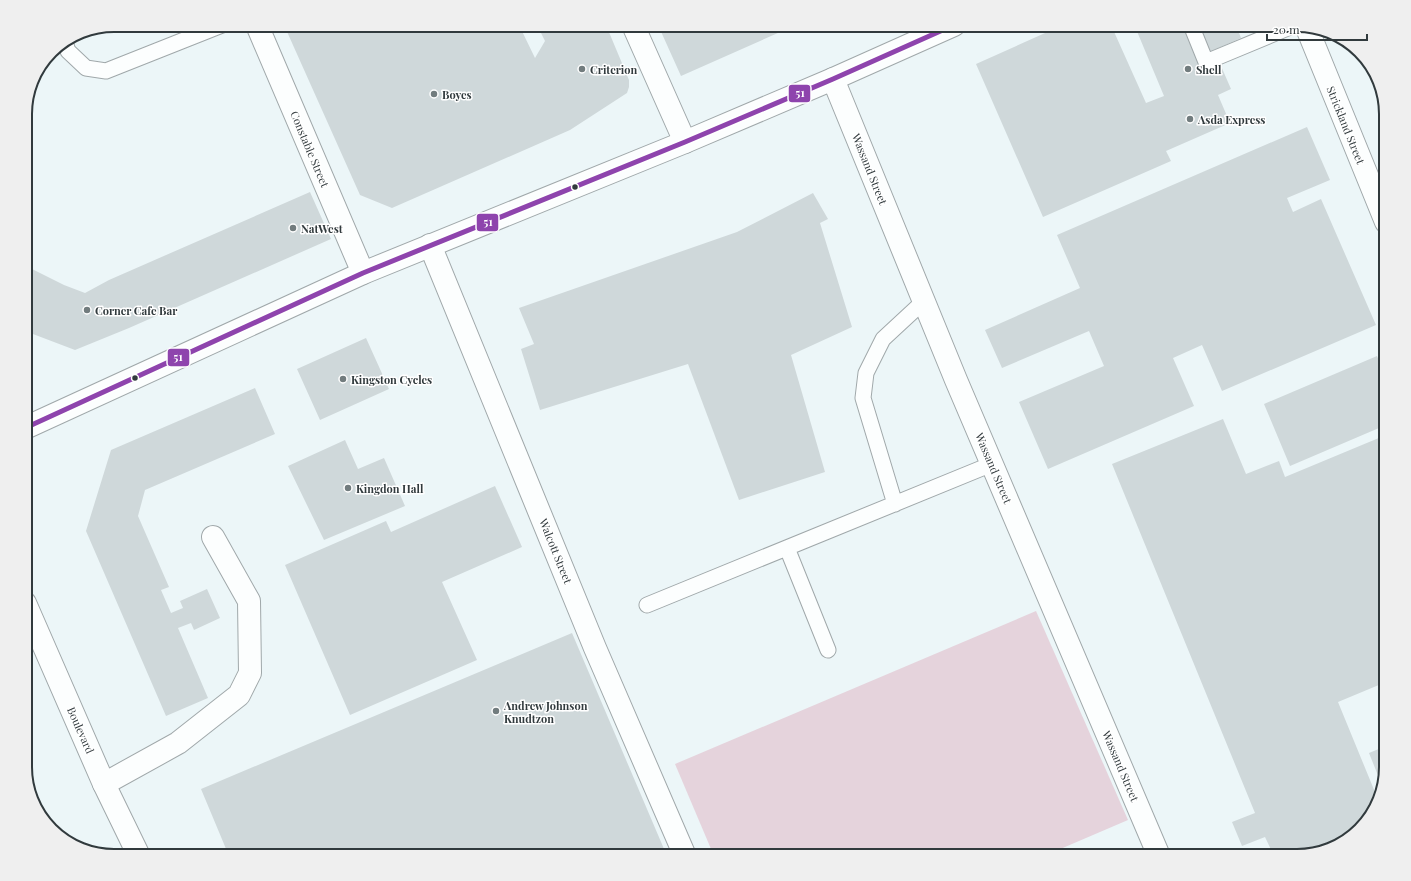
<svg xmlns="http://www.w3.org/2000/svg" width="1411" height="881" font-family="'Playfair Display',serif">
	<rect width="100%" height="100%" fill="#ecf6f8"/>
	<path fill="#e5d3dc" d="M1036,611L1128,820L1044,856H714L675,764Z"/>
	<path fill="#cfd8da" d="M284,25H519L535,58L545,41L537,25H606L629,80V87L627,93L570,130L392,208L360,195Z
		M658,25H796L681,76Z
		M1063,25H1111L1146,103L1164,96L1136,29L1146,25H1236L1241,38L1214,50L1231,89L1218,95L1230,123L1166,151L1171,161L1043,217L976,64Z
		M1307,127L1330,180L1287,198L1293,212L1321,199L1376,325L1222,391L1202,345L1173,358L1194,406L1048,469L1019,402L1104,366L1089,331L1002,368L985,330L1080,288L1057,235Z
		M310,192L331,239L129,328L75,350L25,331V274L30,268L64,285L85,293L109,280Z
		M813,193L828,219L820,223L852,327L791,355L825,472L739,500L688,364L540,410L521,349L534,344L519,308L737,232Z
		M366,338L389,389L320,420L297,369Z
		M1377,356L1386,378V425L1290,466L1264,404Z
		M255,388L275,434L145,490L138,516L169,587L161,590L171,613L183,608L180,601L207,589L220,618L194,630L191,623L178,628L208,698L166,716L86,531L111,450Z
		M1223,419L1246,474L1279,461L1285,477L1386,435V682L1338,702L1377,797L1371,816L1344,842L1331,847L1298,856H1274L1265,837L1242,846L1232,822L1255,813L1112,464Z
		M345,440L358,469L384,458L405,506L324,540L288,466Z
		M495,486L522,547L442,582L477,660L350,715L285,565L386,521L391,532Z
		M572,633L667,856H229L201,789Z
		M1386,746V768L1381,783L1369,753Z"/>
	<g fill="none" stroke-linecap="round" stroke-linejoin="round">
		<g stroke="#a0a8aa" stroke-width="17">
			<path id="lane" d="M1191,25L1206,62L1295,25
				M65,42L68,51L86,68L106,71L222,25
				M895,504L863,398L866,373L883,339L924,301
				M787,548L828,650
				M647,605L992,464"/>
		</g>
		<g stroke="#a0a8aa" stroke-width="24">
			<path id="street" d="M257,25L363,273
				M633,25L685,142
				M1307,28L1386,222
				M833,79L956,380L1159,856
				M430,245L595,648L685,856
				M104,784L178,743L239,695L250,673L249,601L213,537"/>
		</g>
		<g stroke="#a0a8aa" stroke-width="24">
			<path id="secondary" d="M25,428L363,273L685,142L833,79L954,25
				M25,603L104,784L139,856"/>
		</g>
		<use href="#lane" stroke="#fcfefe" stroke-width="15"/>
		<use href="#street" stroke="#fcfefe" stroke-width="22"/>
		<use href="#secondary" stroke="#fcfefe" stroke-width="22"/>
		<g stroke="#fff" stroke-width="8">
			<path id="bus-1" d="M25,428L363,273L685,142L833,79L954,25"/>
		</g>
		<use href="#bus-1" stroke="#8e44ad" stroke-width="5"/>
	</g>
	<g fill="#727c7e" stroke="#fff" stroke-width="1.5">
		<circle cx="582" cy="69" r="4"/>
		<circle cx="1188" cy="69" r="4"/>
		<circle cx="434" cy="94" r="4"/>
		<circle cx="1190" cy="119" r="4"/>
		<circle cx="293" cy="228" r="4"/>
		<circle cx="87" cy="310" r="4"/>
		<circle cx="343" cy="379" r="4"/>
		<circle cx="348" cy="488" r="4"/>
		<circle cx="496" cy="711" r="4"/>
	</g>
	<g fill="#313a3d" stroke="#fff" stroke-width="1.5">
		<circle cx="575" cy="187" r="3.5"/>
		<circle cx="135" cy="378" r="3.5"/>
	</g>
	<g text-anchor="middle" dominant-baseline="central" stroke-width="3" stroke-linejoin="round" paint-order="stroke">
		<g font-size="11" font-weight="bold" fill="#313a3d" stroke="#fff" text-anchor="start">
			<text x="590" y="69">Criterion</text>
			<text x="1196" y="69">Shell</text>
			<text x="442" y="94">Boyes</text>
			<text x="1198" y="119">Asda Express</text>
			<text x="301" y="228">NatWest</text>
			<text x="95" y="310">Corner Cafe Bar</text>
			<text x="351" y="379">Kingston Cycles</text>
			<text x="356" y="488">Kingdon Hall</text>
			<text x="504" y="705">Andrew Johnson<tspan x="504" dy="13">Knudtzon</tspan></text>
		</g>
		<g font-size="11" fill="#313a3d" stroke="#fff">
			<text transform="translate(1346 125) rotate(68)">Strickland Street</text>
			<text transform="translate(310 149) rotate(67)">Constable Street</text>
			<text transform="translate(870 169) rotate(68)">Wassand Street</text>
			<text transform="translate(994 468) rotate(67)">Wassand Street</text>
			<text transform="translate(556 551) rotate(68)">Walcott Street</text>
			<text transform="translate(81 730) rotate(66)">Boulevard</text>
			<text transform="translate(1121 766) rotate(67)">Wassand Street</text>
		</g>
	</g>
	<path d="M0 0H1411V881H0ZM114 32H1297A82 82 0 0 1 1379 114V767A82 82 0 0 1 1297 849H114A82 82 0 0 1 32 767V114A82 82 0 0 1 114 32Z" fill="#efefef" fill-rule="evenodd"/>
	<path fill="none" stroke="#313a3d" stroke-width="2" d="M114 32H1297A82 82 0 0 1 1379 114V767A82 82 0 0 1 1297 849H114A82 82 0 0 1 32 767V114A82 82 0 0 1 114 32Z"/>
	<g stroke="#fff" stroke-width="1.5">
		<rect x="788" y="84" width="23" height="19" rx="4" fill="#8e44ad"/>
		<rect x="476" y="213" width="23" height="19" rx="4" fill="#8e44ad"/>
		<rect x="167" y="348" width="23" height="19" rx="4" fill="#8e44ad"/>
	</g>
	<g font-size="11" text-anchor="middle" font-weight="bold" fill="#fff">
		<text x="800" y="97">51</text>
		<text x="488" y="226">51</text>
		<text x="178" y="361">51</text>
	</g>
	<path d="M1267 34v6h100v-6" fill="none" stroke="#313a3d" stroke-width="2"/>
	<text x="1273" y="34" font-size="12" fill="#313a3d" stroke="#ffffff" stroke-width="3" paint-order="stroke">20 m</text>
</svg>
